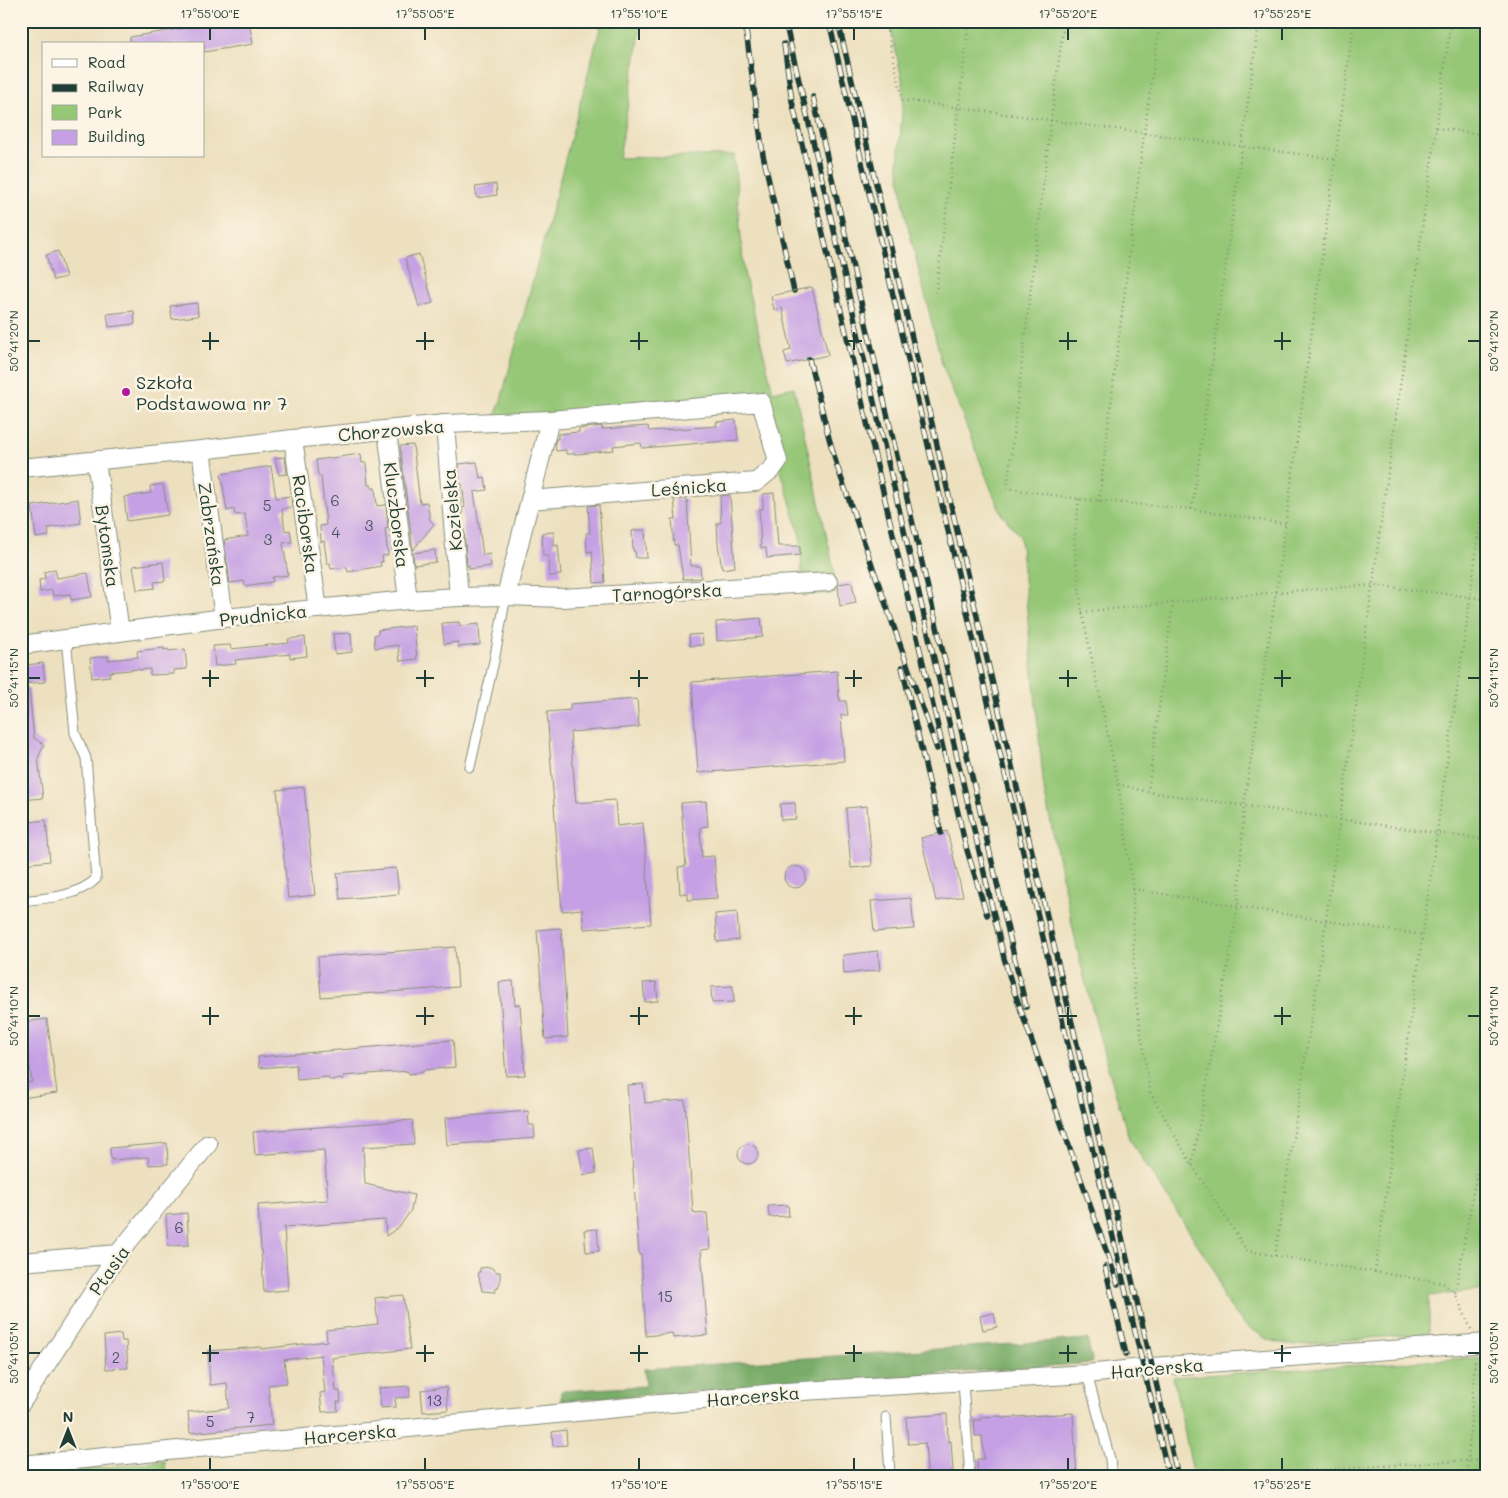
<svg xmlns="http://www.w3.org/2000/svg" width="1508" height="1498" font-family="Mali,sans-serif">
	<rect width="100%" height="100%" fill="#fcf5e5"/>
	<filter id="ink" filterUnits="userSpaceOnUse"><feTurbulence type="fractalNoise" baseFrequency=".02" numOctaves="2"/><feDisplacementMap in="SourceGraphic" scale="10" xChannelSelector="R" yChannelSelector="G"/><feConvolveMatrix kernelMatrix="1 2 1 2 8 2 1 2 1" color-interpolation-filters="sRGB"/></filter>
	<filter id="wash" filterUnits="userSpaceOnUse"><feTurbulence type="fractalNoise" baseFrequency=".0096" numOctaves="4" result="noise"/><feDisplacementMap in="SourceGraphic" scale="20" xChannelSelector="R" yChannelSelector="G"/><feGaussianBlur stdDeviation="1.12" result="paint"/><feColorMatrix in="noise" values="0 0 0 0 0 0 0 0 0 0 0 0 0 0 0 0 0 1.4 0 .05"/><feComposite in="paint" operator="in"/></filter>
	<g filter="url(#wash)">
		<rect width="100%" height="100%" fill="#ede0bf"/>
		<path fill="#96c777" stroke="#5a8256" d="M602,21H642L619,158L734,155L744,272L773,392L794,387L834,570L836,593L803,596L800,536L761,402L492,422L500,404Z
			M889,21H1487V1290L1429,1296V1333L1293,1345L1268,1340L1243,1323L1223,1298L1214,1270L1129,1138L1104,1054L1078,953L1044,790L1020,536L1003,516L993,494L942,364L905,214L898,163L903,101L902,79Z
			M1487,1357V1477H1194L1173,1377Z
			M165,1461L166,1477H21V1476Z"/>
		<path fill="#78ac68" stroke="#4c744e" d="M1087,1339L1093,1363L561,1401V1391L646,1386L644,1369Z"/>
		<g id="blocks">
			<path fill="#c6a0e4" d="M227,21H249L253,44L204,52V44H130V37Z
				M496,184L497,195L477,198L475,187Z
				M58,251L66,277L53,280L46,255Z
				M419,254L433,303L419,307L405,258Z
				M812,287L828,355L787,364L784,352L791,350L782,308L774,310L771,296Z
				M197,303L198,316L172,319L170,306Z
				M134,311L135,324L109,327L107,314Z
				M736,420L738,440L642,448L641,443L613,446L614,450L578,454H566V450L556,451L555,443L556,439H558V434L579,432V429L585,428L602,426V429L648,426L649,431L717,426L716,422Z
				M413,445L420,503L427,502L430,520L434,524L413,550L400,446Z
				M361,454L362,463H366L368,485H371V488H375L377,506L386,505L388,528L385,529L388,555L382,556L383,562H380L381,566L348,572L347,567L331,569L330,563H327L324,541L321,542L320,526L326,525L321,476H318L316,460Z
				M285,457L287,474L279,475L275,458Z
				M477,462L480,478L485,477L487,490L474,492L479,526L483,555L490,554L491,566L469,569V565L467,566L462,508L465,507L462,484H460L459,464Z
				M271,466L276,498L291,496L292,507L282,509L285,531L290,530L292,542L283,543L288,575L272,577L273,582L264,583L245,586L244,581L230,583L224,540L248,536L245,514L235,515L234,509L227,511L221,474Z
				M163,484L168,515L127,521L124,497L151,493L150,486Z
				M774,493L778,546H800V555L767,558L766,548H761L759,509H763V494Z
				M730,495L735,567L722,569L718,544L717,523H721L720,496Z
				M78,499L81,523L48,528L49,536L36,538L32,506Z
				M674,499H687L691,566H700L701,578L683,579L678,545H674L672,519H676Z
				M599,505L605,582L594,583L592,551L587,552L586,533H590L588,506Z
				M638,530H645L647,558H636L635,551H633L632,531Z
				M554,532V546L558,545L561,575L549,576L548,556H543L542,533Z
				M435,550L436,562L414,565L413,553Z
				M163,562L165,581L154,582L155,588L137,590L133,566Z
				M55,569L57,578L88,573L92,597L71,600L70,594L53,596L52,590L40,592L39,580L45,579L44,572Z
				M852,582L856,603L840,606L838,584Z
				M761,618L763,637L717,641L716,622Z
				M459,622L460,626L479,624L480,645L458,647L457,642L444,644L442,623Z
				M414,626L417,659L400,661L398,645L375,648L374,635L378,634V630Z
				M351,633L352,652L335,654L333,634Z
				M702,634L703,645L690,646L689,635Z
				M305,637L307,656L290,658V654L235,660L236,664L215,666L213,646L230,645L231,649L289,643L288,639Z
				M164,648V650L168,649L169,651L185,649L187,669L174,670V674L150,675V669L139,670V669L109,672L110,676L92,678L90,658L108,656V660L138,657L137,651Z
				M43,663L45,682L21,684V667H26V665Z
				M837,671L839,698H840V701H846L848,715H841L844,761L698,773L692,682Z
				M21,689H29L34,738L44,745L38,758L43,798L21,800Z
				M637,699L639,727L570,732L576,803L615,800L617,826L643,823L651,924L584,929L582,909L562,911L547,712L570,710V704Z
				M304,787L315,895L288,898L277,790Z
				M706,801L708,826L701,827V832H700L702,857L714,856L717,898L688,900V893L680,894L678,867L686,866L681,803Z
				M795,803L796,819L781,820L780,804Z
				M867,806L872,866L851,868L846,808Z
				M46,820L50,861L23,864L21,823Z
				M947,831L963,896L936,901L921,838Z
				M784 877a11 11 0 1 1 22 0a11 11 0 1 1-22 0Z
				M396,868L399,894L340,899L337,873Z
				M911,898L914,929L874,932L871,901Z
				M737,912L739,940L717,942L715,914Z
				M561,928L568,1037L545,1039L537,930Z
				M455,947L458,987L321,997L318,957Z
				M878,951L880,970L844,974L843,955Z
				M513,981L515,1005L520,1004L525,1075L506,1076L499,982Z
				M656,982L658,1001L645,1002L643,983Z
				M733,986L734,1002L712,1003L711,987Z
				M47,1019L57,1093L21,1098V1084L32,1082L23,1022Z
				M453,1040L455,1067L423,1070V1072L409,1074L408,1071L343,1076L344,1079L329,1080L328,1077L297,1080L296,1065L259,1068L258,1057Z
				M643,1084L645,1103L685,1100L693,1212H695V1214L707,1213L710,1249L701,1250L708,1335L673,1338L672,1333L646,1336L641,1255H639L627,1085Z
				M528,1111L529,1125H534L535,1138L447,1145L445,1118Z
				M412,1120L414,1144L363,1147L365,1184L414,1195L411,1210L400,1226L386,1236L385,1220L284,1227L288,1290L264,1292L258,1205L328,1200L324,1150L255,1155L253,1132Z
				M167,1143L168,1164L149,1165L148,1157L111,1160L110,1148Z
				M738 1154a10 10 0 1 1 20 0a10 10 0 1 1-20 0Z
				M593,1148L596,1173L583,1175L579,1150Z
				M788,1205L789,1216L769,1217L768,1206Z
				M187,1213L189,1245L168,1246L166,1215Z
				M597,1229L599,1251L586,1252L584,1230Z
				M490,1267L497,1272H500V1283L497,1289H495V1292L482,1291L478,1272H480V1268Z
				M403,1295L410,1349L332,1358L336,1391H340L341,1402H337L338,1411L322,1412L320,1393L325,1392L321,1355L284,1360L287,1383L268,1385L272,1425L190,1433L188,1412L229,1408L227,1383L210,1385L208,1351L261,1347V1349L327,1341L326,1330L378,1324L375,1298Z
				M994,1313L997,1327L983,1330L980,1316Z
				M121,1334L122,1341H126L128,1368L106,1369L104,1336Z
				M409,1386L410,1397L395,1398L396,1407L381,1408L379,1388Z
				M446,1387L448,1410L423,1412L421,1390Z
				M1073,1413L1077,1477L978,1476L977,1459H984L982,1436H975L974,1420H981V1417L1002,1416V1418Z
				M947,1414L948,1442L951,1441L953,1471H950L951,1477H929V1472H927L925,1443L908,1444L906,1417Z
				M566,1430L567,1445L553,1446L552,1432Z"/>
		</g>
	</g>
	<g filter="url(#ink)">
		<use href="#blocks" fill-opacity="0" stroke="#868e7a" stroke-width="1"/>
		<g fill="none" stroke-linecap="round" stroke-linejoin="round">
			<g stroke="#868e7a" stroke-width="11">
				<path id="lane" d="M470,767L494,661L506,596
					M21,901C47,898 77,897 96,879L86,758L75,733L66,638
					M1087,1374L1110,1459L1111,1469L1107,1477
					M963,1383L970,1477
					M886,1417L890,1473L892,1477"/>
			</g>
			<g stroke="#868e7a" stroke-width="20">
				<path id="street" d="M445,424L459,597
					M387,430L408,600
					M293,439L318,609
					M201,450L224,618
					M96,460L120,632
					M21,468L201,450L293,439L445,424L550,420L761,402L778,461L772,469L756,482L530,500
					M506,596L550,420
					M21,645L224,618L408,600L459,597L506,596L563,598L828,582
					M21,1262L118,1254
					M21,1403L118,1254L208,1144
					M21,1465L786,1392L1087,1374L1152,1367L1487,1343"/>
			</g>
			<path stroke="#868e7a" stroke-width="2.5" stroke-dasharray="1 4" stroke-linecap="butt" d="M885,21L903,100L1335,159
				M1064,21L1051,120L1007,488L1079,499L1192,509L1285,524
				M1436,128L1487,135
				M936,293L969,21
				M1079,499L1074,542L1082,612L1118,784L1133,889L1134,988L1150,1092L1192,1165L1247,1251L1443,1283L1455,1293
				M1099,501L1144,133L1160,21
				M1192,509L1259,21
				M1082,612L1276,592L1373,585L1487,599
				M1118,784L1148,792L1487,840
				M1148,792L1173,602
				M1133,889L1326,921L1423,935
				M1192,1165L1238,907L1244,805L1280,565L1354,21
				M1275,1256L1320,962L1451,21
				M1375,1272L1470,598L1487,467
				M1471,1329L1455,1293L1487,1116
				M1215,1477L1487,1459
				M1465,1477L1468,1460L1475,1360"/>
			<use href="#lane" stroke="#fff" stroke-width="9"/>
			<use href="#street" stroke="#fff" stroke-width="18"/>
			<g stroke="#1f3d34" stroke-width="5.5">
				<path id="rail" d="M785,21L1004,958L1013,988L1118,1284
					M829,21L1169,1477
					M838,21L1178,1477
					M746,31L763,155L794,291
					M784,44L792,101L966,847L987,915
					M813,97L1026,1007
					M809,359L829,438L837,466L937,749
					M902,667L941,833
					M1105,1267L1126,1354"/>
			</g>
			<use href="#rail" stroke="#fcf5e5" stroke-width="4" stroke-dasharray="11" stroke-linecap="butt"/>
		</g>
	</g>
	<path fill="none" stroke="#1f3d34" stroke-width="2" d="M210,28V40M425,28V40M639,28V40M854,28V40M1068,28V40M1282,28V40M210,332V350M425,332V350M639,332V350M854,332V350M1068,332V350M1282,332V350M28,341H40M202,341H219M416,341H434M630,341H648M845,341H862M1059,341H1077M1274,341H1291M1468,341H1480M210,670V687M425,670V687M639,670V687M854,670V687M1068,670V687M1282,670V687M28,678H40M202,678H219M416,678H434M630,678H648M845,678H862M1059,678H1077M1274,678H1291M1468,678H1480M210,1007V1025M425,1007V1025M639,1007V1025M854,1007V1025M1068,1007V1025M1282,1007V1025M28,1016H40M202,1016H219M416,1016H434M630,1016H648M845,1016H862M1059,1016H1077M1274,1016H1291M1468,1016H1480M210,1345V1362M425,1345V1362M639,1345V1362M854,1345V1362M1068,1345V1362M1282,1345V1362M28,1353H40M202,1353H219M416,1353H434M630,1353H648M845,1353H862M1059,1353H1077M1274,1353H1291M1468,1353H1480M210,1458V1470M425,1458V1470M639,1458V1470M854,1458V1470M1068,1458V1470M1282,1458V1470"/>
	<circle fill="#b5179e" stroke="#fcf5e5" stroke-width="2" cx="126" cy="392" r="5"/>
	<g text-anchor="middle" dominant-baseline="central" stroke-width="5" stroke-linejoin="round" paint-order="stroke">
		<g font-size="15" fill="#495660">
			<text x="335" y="500">6</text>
			<text x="267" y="505">5</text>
			<text x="369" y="525">3</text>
			<text x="336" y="532">4</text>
			<text x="268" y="539">3</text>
			<text x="179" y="1227">6</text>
			<text x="665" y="1296">15</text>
			<text x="116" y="1357">2</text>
			<text x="434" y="1400">13</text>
			<text x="251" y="1417">7</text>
			<text x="210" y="1421">5</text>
		</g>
		<g font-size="18" fill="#1f3d34" stroke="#fcf5e5" text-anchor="start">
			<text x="136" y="382">Szkoła<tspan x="136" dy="21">Podstawowa nr 7</tspan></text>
		</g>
		<g font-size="18" fill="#1f3d34" stroke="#fcf5e5">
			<text transform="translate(391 430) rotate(-5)">Chorzowska</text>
			<text transform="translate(689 487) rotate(-4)">Leśnicka</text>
			<text transform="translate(452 510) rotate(-95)">Kozielska</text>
			<text transform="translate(397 515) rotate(83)">Kluczborska</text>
			<text transform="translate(306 524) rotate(82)">Raciborska</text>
			<text transform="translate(212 534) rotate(82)">Zabrzańska</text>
			<text transform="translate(108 546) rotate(82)">Bytomska</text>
			<text transform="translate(667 592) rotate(-3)">Tarnogórska</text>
			<text transform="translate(263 615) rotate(-6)">Prudnicka</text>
			<text transform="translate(109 1270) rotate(-55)">Ptasia</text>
			<text transform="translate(1157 1368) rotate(-5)">Harcerska</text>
			<text transform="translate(753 1396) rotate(-5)">Harcerska</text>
			<text transform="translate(350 1434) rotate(-5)">Harcerska</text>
		</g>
	</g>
	<rect width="1508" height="1498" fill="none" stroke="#fcf5e5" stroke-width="55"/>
	<rect x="42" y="42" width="162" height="115" fill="#fcf5e5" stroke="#a4ab9e"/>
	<rect x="52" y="59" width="25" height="8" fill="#ffffff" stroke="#a4ab9e"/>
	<text x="88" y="68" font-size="15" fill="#1f3d34">Road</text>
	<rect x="52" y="84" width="25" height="8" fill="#1f3d34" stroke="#a4ab9e"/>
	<text x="88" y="92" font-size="15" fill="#1f3d34">Railway</text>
	<rect x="52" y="105" width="25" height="15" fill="#96c777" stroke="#a4ab9e"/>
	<text x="88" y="118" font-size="15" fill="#1f3d34">Park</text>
	<rect x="52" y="130" width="25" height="15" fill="#c6a0e4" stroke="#a4ab9e"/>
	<text x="88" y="142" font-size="15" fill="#1f3d34">Building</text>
	<g transform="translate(68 1430)" stroke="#fcf5e5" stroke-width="4" paint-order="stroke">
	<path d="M0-4L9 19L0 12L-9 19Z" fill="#1f3d34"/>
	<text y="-8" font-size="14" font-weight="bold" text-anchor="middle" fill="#1f3d34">N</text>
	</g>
	<rect x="28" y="28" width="1452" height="1442" fill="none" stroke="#1f3d34" stroke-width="2"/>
	<g font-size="12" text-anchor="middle" fill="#1f3d34">
		<text x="210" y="18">17°55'00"E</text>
		<text x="425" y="18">17°55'05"E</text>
		<text x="639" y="18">17°55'10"E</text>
		<text x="854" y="18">17°55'15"E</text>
		<text x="1068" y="18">17°55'20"E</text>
		<text x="1282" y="18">17°55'25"E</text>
		<text transform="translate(14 341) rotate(-90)" y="4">50°41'20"N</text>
		<text transform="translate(1494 341) rotate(-90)" y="4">50°41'20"N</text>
		<text transform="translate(14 678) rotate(-90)" y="4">50°41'15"N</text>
		<text transform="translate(1494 678) rotate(-90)" y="4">50°41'15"N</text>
		<text transform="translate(14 1016) rotate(-90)" y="4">50°41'10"N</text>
		<text transform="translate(1494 1016) rotate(-90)" y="4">50°41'10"N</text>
		<text transform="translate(14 1353) rotate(-90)" y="4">50°41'05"N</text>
		<text transform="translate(1494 1353) rotate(-90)" y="4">50°41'05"N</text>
		<text x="210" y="1489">17°55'00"E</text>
		<text x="425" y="1489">17°55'05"E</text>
		<text x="639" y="1489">17°55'10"E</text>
		<text x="854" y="1489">17°55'15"E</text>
		<text x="1068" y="1489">17°55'20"E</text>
		<text x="1282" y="1489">17°55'25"E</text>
	</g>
</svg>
